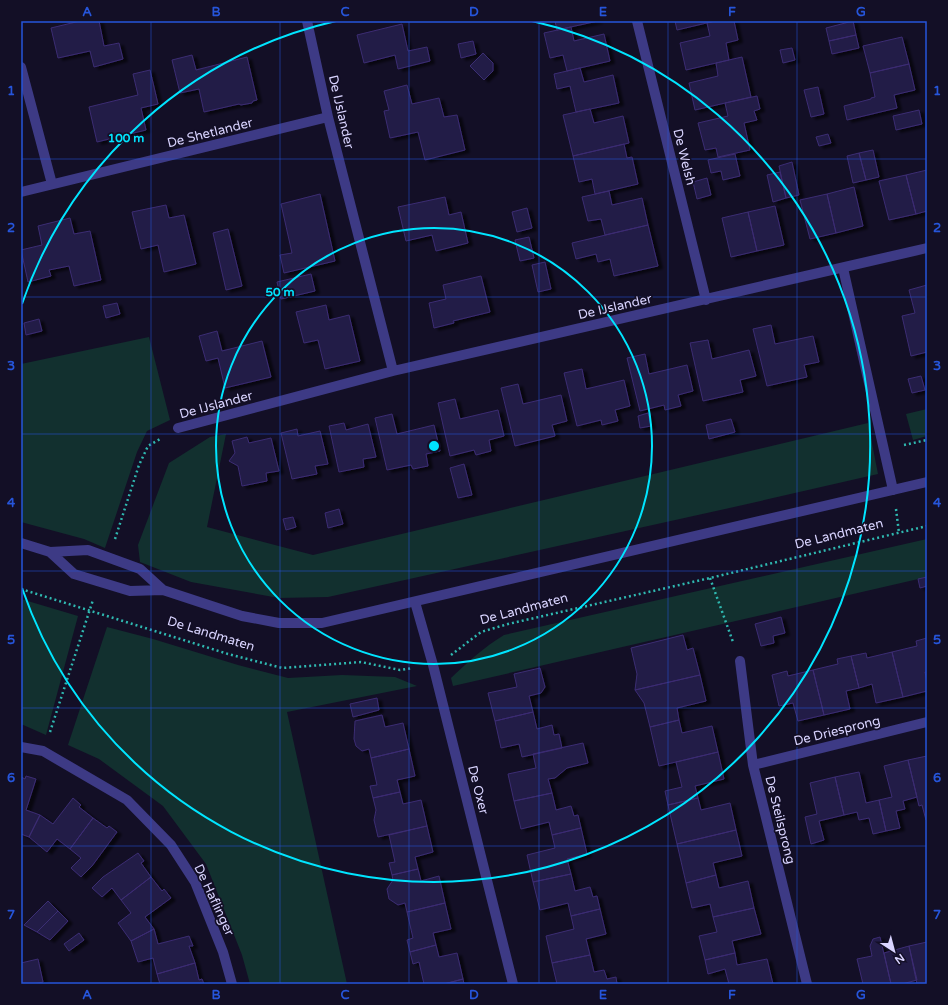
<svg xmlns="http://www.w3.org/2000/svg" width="948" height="1005" font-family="'Varela Round',sans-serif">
	<defs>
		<filter id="shadow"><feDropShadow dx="4.5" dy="2.5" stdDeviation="1" flood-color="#0009"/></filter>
	</defs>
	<rect width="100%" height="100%" fill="#130f26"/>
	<path fill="#12302f" d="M149,337L170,420L147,431L137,452L105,548L84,539L21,522V364Z
		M927,409V436L913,440L906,414Z
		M868,423L878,474L734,507L328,597L279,598L191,582L140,562L138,545L169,463L210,437L226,434L207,527L313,555Z
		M927,539V577L453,686L451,678C468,662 484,647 504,635Z
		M21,599L78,616L46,735L21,724Z
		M107,627L153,639L238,665L288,678L342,675L395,677L417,686L287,712L347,984H250L242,955L206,864L163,806L99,759L68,745Z"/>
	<path fill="#241b47" stroke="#3b2d73" filter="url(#shadow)" d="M80,21H99L104,46L119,43L123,59L94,67L90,51L58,58L51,28Z
		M555,21H598L557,30Z
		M675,21H715L677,30Z
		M715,21H734L738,40L726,43L729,60L686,70L680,43L710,36L707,23Z
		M853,21L856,35L829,41L826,28Z
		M402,24L408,51L427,47L430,61L398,69L395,55L364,63L357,35Z
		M571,27L574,41L604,34L610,61L567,71L563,55L550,58L544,33Z
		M856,35L859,48L832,54L829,41Z
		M902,37L909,64L870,73L863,46Z
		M473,41L476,54L461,58L458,44Z
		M792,48L795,60L783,63L780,50Z
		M483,53L493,63V71L484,80L470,66Z
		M192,55L196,70L247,57L257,100L253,101L252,103L241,105L239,104L204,112L199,89L180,93L172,60Z
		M742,57L751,97L695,110L689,83L718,76L716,63Z
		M909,64L915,90L894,95L897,108L847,120L844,106L871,99V98L875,97L870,73Z
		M580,68L584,82L613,75L619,103L576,112L570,86L557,89L554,74Z
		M150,70L158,104L141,108L146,130L97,142L89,107L138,95L133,74Z
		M407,85L412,104L439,98L444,117L457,115L465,150L425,160L418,132L390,138L384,111L389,110L384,91Z
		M818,87L824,114L811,117L804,90Z
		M757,96L760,109L754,111L757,120L744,123L750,150L718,157L716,148L705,150L698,123L728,116L725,103Z
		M590,109L594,123L623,116L629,143L573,156L563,115Z
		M919,110L922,124L896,130L893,116Z
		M828,134L831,143L819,146L816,137Z
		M624,144L627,158L632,157L638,184L595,194L592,179L579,182L573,156Z
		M873,150L879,177L866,180L859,153Z
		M859,153L866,180L853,183L847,156Z
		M735,154L740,176L723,180L721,171L711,173L708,160Z
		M792,162L799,195L786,198L779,166Z
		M927,170V211L916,214L906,175Z
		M780,172L786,198L773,202L767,175Z
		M906,175L916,214L889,220L879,181Z
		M707,178L711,195L697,199L693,182Z
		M854,187L863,226L836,233L827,194Z
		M609,191L612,205L642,198L648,225L605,235L601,219L588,221L582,197Z
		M320,194L335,261L284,273L280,255L292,253L281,204Z
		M827,194L836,233L810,239L800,200Z
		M445,197L449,215L461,212L468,243L436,251L432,235L406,241L398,207Z
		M166,205L169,218L184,215L196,264L164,272L158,245L141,249L132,212Z
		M775,206L784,245L757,251L748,212Z
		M527,208L532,228L517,232L512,212Z
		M748,212L757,251L731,257L722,218Z
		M70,218L74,234L90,231L101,280L74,286L69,266L49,270L51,276L28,282L21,250L42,245L38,226Z
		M648,225L658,266L614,276L610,259L598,262L596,254L576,259L572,243Z
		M228,229L242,286L226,290L213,233Z
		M529,237L534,258L520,261L515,240Z
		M545,262L551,289L538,292L532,265Z
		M311,274L315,291L281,299L277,282Z
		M481,276L490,312L453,321L454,323L434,328L429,303L446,299L443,285Z
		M927,285V352L911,356L902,316L915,313L909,290Z
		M117,303L120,314L106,318L103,306Z
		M326,305L329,320L349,315L360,361L325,369L318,340L304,343L296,312Z
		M39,319L42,331L26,335L24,323Z
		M771,325L775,344L813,336L819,362L804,365L807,377L767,386L753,329Z
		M217,331L222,351L262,341L271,377L225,388L218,358L206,361L199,336Z
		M708,340L712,359L749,350L756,376L740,380L743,392L703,401L690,343Z
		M645,354L649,374L687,365L693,391L678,395L681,406L665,410L664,405L640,411L627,358Z
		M582,369L586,389L624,380L630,406L615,410L618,421L602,425L601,420L577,426L564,373Z
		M921,376L925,390L912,393L908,379Z
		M518,384L523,404L561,395L567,421L552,425L555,436L515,446L501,388Z
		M455,399L460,419L498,410L504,436L489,440L491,451L476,455L474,450L450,456L438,403Z
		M648,413L651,426L640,428L638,416Z
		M392,414L397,434L434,425L440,451L426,454L428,466L413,469L411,465L387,470L375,418Z
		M731,419L735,432L709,439L706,425Z
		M344,423L346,430L368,424L376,457L363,459L364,467L339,472L329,426Z
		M297,429L298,436L320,431L328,464L315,466L317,474L292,479L281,433Z
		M247,437L249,443L271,438L279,471L266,473L267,481L242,486L238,466L229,461L235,453L232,441Z
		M464,464L472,495L458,498L450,468Z
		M339,509L343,524L328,528L325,513Z
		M293,517L296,527L286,530L283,519Z
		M927,577V586L920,588L918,579Z
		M781,617L785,633L773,636L774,643L761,646L755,624Z
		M683,635L687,650L693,648L700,675L635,690L637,674L631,648Z
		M927,638V672H925L927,682V691L903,697L892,652L917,646L916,641Z
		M892,652L903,697L876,703L872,684L859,688L851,656L866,653L867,658Z
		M851,656L859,688L846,691L850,709L824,715L813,670L838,664L837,659Z
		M540,668L545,687L541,693L529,696L533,712L495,721L488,693L517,687L514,674Z
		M813,670L824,715L798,721L793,703L779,706L772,675L787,671L788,676Z
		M700,675L706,701L677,708L679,720L650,727L644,703L635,690Z
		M377,698L379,710L353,717L350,704Z
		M533,712L537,729L552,725L554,735L559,734L562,748L522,757L519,744L501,748L495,721Z
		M382,715L385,727L403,723L409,749L371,758L369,749L362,751L356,746L354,739L355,721Z
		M679,720L682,733L712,726L718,752L659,766L650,727Z
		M583,743L588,763L567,768L555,778L548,779L552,793L514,801L508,774L536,768L533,754Z
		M409,749L415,776L397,780L400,792L373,798L370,786L377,785L371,758Z
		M718,752L724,779L695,786L698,798L668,805L665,791L682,787L676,762Z
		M927,756V820H926L922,805L919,806L908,760Z
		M908,760L917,797L903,801L905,809L896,811L900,828L886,831L879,800L892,797L884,766Z
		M859,772L866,803L879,800L886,831L873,834L869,818L859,820L857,812L844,815L835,777Z
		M26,776L36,779L26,810L40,815L29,837L21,834V823L22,819L21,818V777L25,779Z
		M835,777L844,815L819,821L824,840L811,844L805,817L817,814L810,783Z
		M400,792L403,804L421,800L427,826L378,837L374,820L376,810L373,798Z
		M552,793L556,810L571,806L574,816L578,815L581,828L552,835L549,822L521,829L514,801Z
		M73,798L81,805L79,807L93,818L70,849L57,839L47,852L29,837L40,815L53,824Z
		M698,798L701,810L730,803L736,830L677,844L668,805Z
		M93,818L107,828L109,826L117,832L92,866L81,877L71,868L81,858L70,849Z
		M427,826L433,852L415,857L418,869L392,875L389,863L395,862L389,835Z
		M581,828L587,854L567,859L571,874L533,882L527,855L555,848L552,835Z
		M736,830L742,856L713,863L716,875L686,883L677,844Z
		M138,853L144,861L141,863L151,877L121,900L112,888L102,897L92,888L103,877Z
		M418,869L421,881L439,876L445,903L407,912L405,903L398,905L389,899L387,889L393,880L392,875Z
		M571,874L575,891L590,887L593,897L597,896L600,909L571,916L568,903L540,910L533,882Z
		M716,875L719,888L748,881L754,908L713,917L710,904L692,908L686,883Z
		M151,877L162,891L164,889L171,898L145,917L154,929L131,941L118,923L131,913L121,900Z
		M48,901L58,911L37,932L24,925Z
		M445,903L451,929L433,933L436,945L410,952L407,940L413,938L407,912Z
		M754,908L761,934L732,941L735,953L705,960L699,936L717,932L713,917Z
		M600,909L606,934L586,939L590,955L552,963L546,936L574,929L571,916Z
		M58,911L68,921L50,940L37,932Z
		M154,929L158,944L189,936L193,946H189L195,963L157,974L153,958L138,962L131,941Z
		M79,933L84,940L69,951L64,944Z
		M880,937L891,984H863L857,959L872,956L870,946L873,939Z
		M927,942V984H917L909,946Z
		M436,945L439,957L457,953L463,979L444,984H424L419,962L413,964L410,952Z
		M909,946L917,980L902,984H891L884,953Z
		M735,953L737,965L767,959L773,984H729L725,969L708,974L705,960Z
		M590,955L594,972L604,970L607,979L616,977L617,984H557L552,963Z
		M38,959L43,982L34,984H21V963Z
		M195,963L199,980L202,979L204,984H160L157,974Z
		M463,979L464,984H444Z"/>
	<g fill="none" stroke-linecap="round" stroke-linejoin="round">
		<path stroke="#2fb8b0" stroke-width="2.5" stroke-dasharray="2 3" stroke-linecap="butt" d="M904,445L927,440
			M896,509L899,533
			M115,539L139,465L148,446L162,438
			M710,578L733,642
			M21,589L228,654L282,668L361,662L400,670L413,668
			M451,655L481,632L508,624L710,578L927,526
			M50,732L93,600"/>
		<path stroke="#3d3a85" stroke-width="10" d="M307,21L328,117L393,371
			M637,21L706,300
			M21,67L52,184
			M21,192L328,117
			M843,268L893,490
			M178,428L393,371L927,248
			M21,543L50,552L88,550L140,569L163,590
			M50,552L74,574L130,591L163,590L242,616L279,623H322L927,482
			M415,602L433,665L513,984
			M740,661L753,765L807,984
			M21,747L43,751L127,800L171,845L195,882L223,952L232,984
			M753,765L927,722"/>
	</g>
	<path fill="none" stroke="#2655da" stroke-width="1" stroke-opacity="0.55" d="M151,21V984M280,21V984M409,21V984M539,21V984M668,21V984M797,21V984M21,159H927M21,297H927M21,434H927M21,571H927M21,708H927M21,846H927"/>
	<g fill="none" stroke="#00e5ff" stroke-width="2">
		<circle cx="434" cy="446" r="218"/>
		<path d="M22 304A436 436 0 0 1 336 21M532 21A436 436 0 1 1 22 588"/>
	</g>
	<g text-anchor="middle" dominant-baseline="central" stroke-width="3.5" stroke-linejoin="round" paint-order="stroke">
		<g font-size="13" fill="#d9d4ff" stroke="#130f26">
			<text transform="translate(341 112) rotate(77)">De IJslander</text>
			<text transform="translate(210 133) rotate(-14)">De Shetlander</text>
			<text transform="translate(684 157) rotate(76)">De Welsh</text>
			<text transform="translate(615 307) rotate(-13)">De IJslander</text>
			<text transform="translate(216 405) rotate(-15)">De IJslander</text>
			<text transform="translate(839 534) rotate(-14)">De Landmaten</text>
			<text transform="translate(524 609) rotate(-15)">De Landmaten</text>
			<text transform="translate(211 634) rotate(17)">De Landmaten</text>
			<text transform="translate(837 731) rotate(-14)">De Driesprong</text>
			<text transform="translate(478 790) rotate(76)">De Oxer</text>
			<text transform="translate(780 820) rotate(76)">De Steilsprong</text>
			<text transform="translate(214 900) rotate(65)">De Haflinger</text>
		</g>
	</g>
	<circle cx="434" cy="446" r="6" fill="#00e5ff" stroke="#130f26" stroke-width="2"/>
	<g font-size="12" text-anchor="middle" font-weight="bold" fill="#00e5ff" stroke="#130f26" stroke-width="3.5" stroke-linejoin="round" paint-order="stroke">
		<text x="126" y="142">100 m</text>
		<text x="280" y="296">50 m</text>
	</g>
	<rect width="948" height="1005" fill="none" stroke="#130f26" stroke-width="44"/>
	<g transform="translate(894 951) rotate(144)" stroke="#130f26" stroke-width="3" paint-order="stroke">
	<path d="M0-3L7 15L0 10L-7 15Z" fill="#d9d4ff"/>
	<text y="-6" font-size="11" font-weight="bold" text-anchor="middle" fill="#d9d4ff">N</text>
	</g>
	<rect x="22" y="22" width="904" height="961" fill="none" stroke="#2655da" stroke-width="1.5"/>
	<g font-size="13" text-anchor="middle" font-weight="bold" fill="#2655da">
		<text x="87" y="16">A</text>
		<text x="216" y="16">B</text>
		<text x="345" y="16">C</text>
		<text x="474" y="16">D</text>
		<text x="603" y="16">E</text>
		<text x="732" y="16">F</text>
		<text x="861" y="16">G</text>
		<text x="11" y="95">1</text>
		<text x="937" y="95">1</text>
		<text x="11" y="232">2</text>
		<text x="937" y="232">2</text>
		<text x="11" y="370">3</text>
		<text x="937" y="370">3</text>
		<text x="11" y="507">4</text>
		<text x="937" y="507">4</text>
		<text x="11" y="644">5</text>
		<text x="937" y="644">5</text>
		<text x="11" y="782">6</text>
		<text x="937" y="782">6</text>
		<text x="11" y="919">7</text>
		<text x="937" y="919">7</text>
		<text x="87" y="999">A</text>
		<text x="216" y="999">B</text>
		<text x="345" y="999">C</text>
		<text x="474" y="999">D</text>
		<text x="603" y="999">E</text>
		<text x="732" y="999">F</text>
		<text x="861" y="999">G</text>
	</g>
</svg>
